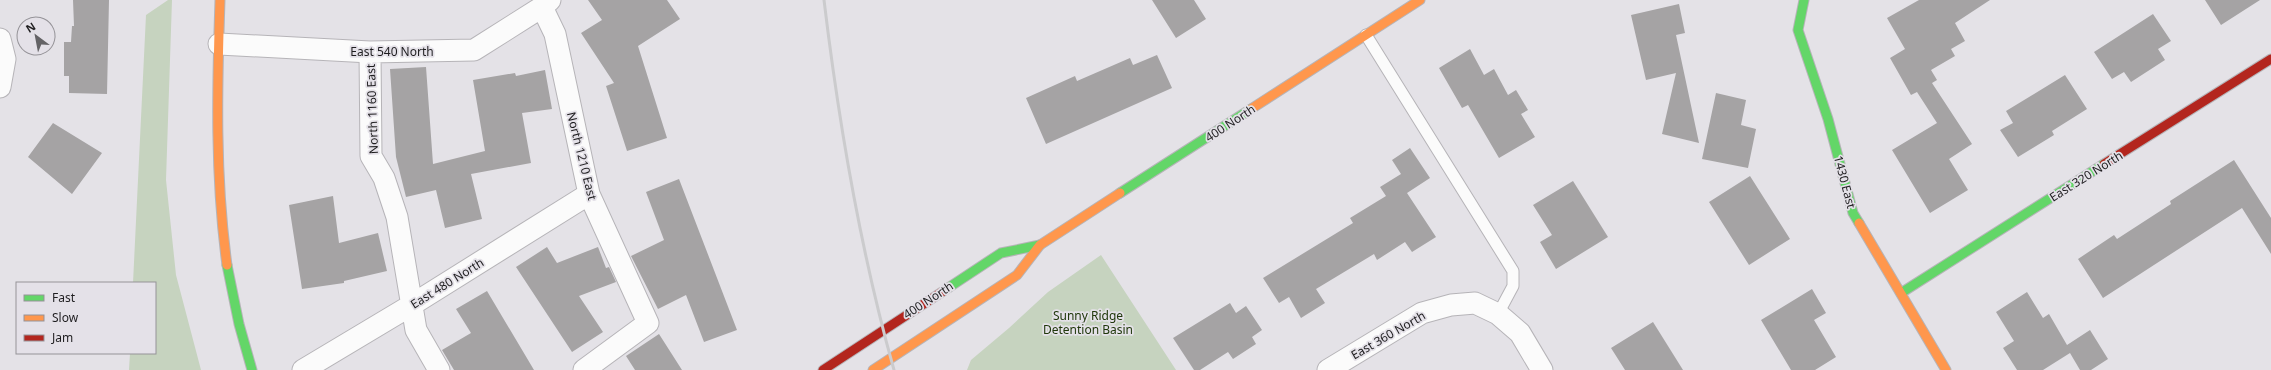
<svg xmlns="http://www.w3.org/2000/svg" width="2271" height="370" font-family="'Noto Sans',sans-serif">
	<rect width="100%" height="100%" fill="#e4e2e7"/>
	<path fill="#c6d3bf" d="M168,0H172L166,180L176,275L201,370H129L130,353H155V283H133L146,15Z
		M1101,255L1176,370H967L971,360L1009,328L1048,292Z"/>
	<path fill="#a5a3a4" d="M73,0H109L107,94L69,93V76H64V42H71L72,26H74Z
		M588,0H667L680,19L638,46L667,138L627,151L606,86L614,83L581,33L602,20Z
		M1152,0H1194L1206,19L1176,38Z
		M1919,0H1990L1955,23L1965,41L1951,49L1955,56L1931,70L1937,80L1932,83L1972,144L1949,159L1968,190L1930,213L1892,150L1937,123L1917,92L1911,95L1890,58L1905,49L1887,18Z
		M2205,0H2260L2221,25Z
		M1679,4L1685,33L1676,35L1699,143L1662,134L1676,73L1646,80L1631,15Z
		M2153,14L2171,41L2158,49L2165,60L2131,82L2124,72L2112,79L2094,52Z
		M1470,49L1484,75L1494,69L1508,95L1516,90L1528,110L1521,114L1535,137L1499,158L1468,105L1462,108L1439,68Z
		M1157,55L1172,88L1046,144L1026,98L1075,76L1077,81L1130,58L1133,65Z
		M426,67L433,164L485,151L473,80L515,73L516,76L545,70L552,109L522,113L531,163L471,174L482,219L445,228L436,190L406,197L396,157L390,69Z
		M2065,75L2087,109L2052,131L2054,135L2018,157L2000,130L2013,123L2006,111Z
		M1716,93L1746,100L1741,125L1756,129L1748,168L1702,159Z
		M53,123L102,153L72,194L28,157Z
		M1410,148L1430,178L1407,193L1436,237L1412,252L1405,242L1377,260L1374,254L1316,289L1325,303L1301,318L1289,297L1279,303L1263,278L1353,223L1350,218L1386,196L1380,187L1401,174L1392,160Z
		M2234,160L2271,218V254L2242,208L2103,298L2078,259L2114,235L2117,239L2171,204L2170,201Z
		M1750,176L1790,239L1749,265L1709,202Z
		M679,179L737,330L704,342L686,295L658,309L631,256L664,240L646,192Z
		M1573,181L1608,237L1556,269L1540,242L1552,235L1533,205Z
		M333,196L339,243L378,233L387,271L344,281V283L302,289L289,205Z
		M547,247L557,263L598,247L606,268L609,267L616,282L579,296L603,332L572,352L516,267Z
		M1812,289L1826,313L1814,320L1836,357L1815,370H1791L1761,320Z
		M487,291L534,370H454L442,350L471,333L456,309Z
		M2027,292L2043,318L2049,314L2067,345L2090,330L2108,359L2091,370H2080L2070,353L2043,370H2017L2003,348L2014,341L1996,312Z
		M1230,303L1236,313L1246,306L1262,330L1252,337L1256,344L1233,359L1228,352L1200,370H1194L1173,338Z
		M1653,322L1683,370H1625L1611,348Z
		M659,334L682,370H635L626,356Z"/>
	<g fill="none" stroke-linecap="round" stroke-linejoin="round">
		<g stroke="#b6b4b8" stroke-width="13">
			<path id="lane" d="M1366,35L1513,271V286L1498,314"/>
		</g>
		<g stroke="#b6b4b8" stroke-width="23">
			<path id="street" d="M542,7L555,34L589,194L648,323L584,370
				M0,39L5,59L0,87
				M219,44L370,52L474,50L542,7L550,0
				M370,52L371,156L384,178L397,217L416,330L439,370
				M303,370L410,306L589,194
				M1328,370L1422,313L1451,305L1475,303L1498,314L1520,333L1542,370"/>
		</g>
		<g stroke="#b6b4b8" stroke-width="11">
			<path id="fast" d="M1804,0L1798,30L1828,119L1853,213L1859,223
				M1120,193L1251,109
				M227,265L239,324L252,370
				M948,288L1001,253L1040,245
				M1901,293L2104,164"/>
		</g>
		<g stroke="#b6b4b8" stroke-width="11">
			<path id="slow" d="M220,0C217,89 215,177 227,265
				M1251,109L1420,0
				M1859,223L1946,370
				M873,370L1017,275L1040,245L1120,193"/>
		</g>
		<g stroke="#b6b4b8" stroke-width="11">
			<path id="jam" d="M2104,164L2271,59
				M823,370L948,288"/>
		</g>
		<use href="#lane" stroke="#fbfbfb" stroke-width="11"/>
		<use href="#street" stroke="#fbfbfb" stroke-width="21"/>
		<use href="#fast" stroke="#63d668" stroke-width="9"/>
		<use href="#slow" stroke="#ff974d" stroke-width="9"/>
		<use href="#jam" stroke="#b3261e" stroke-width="9"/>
		<path stroke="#cbcbcd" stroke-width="3" d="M824,0C839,125 860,249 894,370"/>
	</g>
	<g text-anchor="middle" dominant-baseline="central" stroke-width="3.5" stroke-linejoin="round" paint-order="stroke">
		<g font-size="12" fill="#1f1e20" stroke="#e4e1e8">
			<text x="392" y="51">East 540 North</text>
			<text transform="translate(372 109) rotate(-92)">North 1160 East</text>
			<text transform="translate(1230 123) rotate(-33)">400 North</text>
			<text transform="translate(582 156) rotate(76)">North 1210 East</text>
			<text transform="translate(2086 176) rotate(-32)">East 320 North</text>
			<text transform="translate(1845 182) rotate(75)">1430 East</text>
			<text transform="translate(447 283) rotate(-32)">East 480 North</text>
			<text transform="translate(928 300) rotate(-33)">400 North</text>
			<text transform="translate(1388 335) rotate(-30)">East 360 North</text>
		</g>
		<g font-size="12" fill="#20380b" stroke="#e4e1e8">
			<text x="1088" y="315">Sunny Ridge<tspan x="1088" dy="14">Detention Basin</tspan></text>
		</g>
	</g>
	<rect x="16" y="282" width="140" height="72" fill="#e4e1e8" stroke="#959398"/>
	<rect x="24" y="295" width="20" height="6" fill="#63d668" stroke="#959398"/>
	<text x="52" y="302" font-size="12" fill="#1f1e20">Fast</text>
	<rect x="24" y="315" width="20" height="6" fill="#ff974d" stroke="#959398"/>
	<text x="52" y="322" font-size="12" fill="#1f1e20">Slow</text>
	<rect x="24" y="335" width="20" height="6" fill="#b3261e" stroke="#959398"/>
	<text x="52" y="342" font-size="12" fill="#1f1e20">Jam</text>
	<g transform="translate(36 36) rotate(328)"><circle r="19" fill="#e4e1e8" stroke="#959398"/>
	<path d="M0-3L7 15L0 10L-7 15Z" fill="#646366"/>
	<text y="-6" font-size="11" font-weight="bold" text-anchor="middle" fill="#1f1e20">N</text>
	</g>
</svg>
